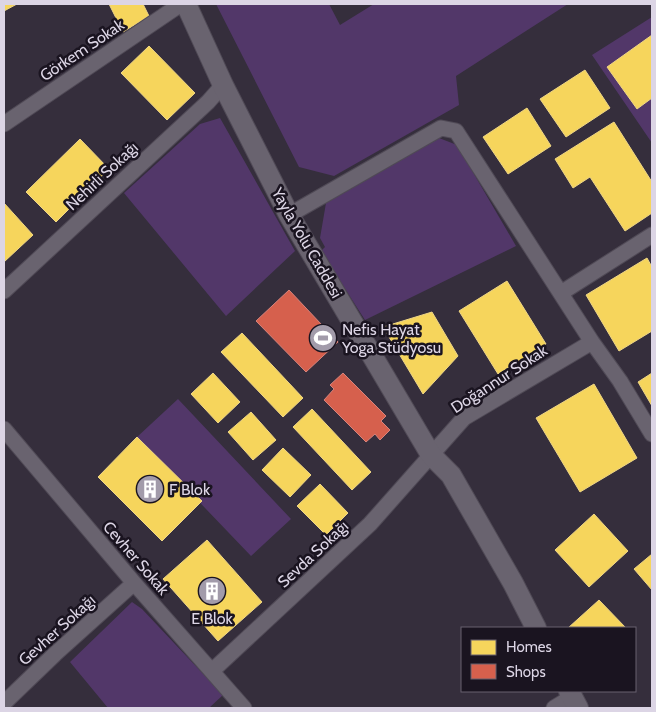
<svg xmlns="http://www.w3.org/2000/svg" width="656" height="712" font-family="Cabin,sans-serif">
	<rect width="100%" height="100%" fill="#352e3c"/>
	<path fill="#523769" d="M216,4H329L340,25L374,4H568L456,76L459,105L334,176L299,167Z
		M652,17V143L592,55Z
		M220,118L295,251L226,316L124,193L200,124Z
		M439,138L457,145L516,246L365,320L321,251L325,247L320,238L326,203Z
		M178,399L291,519L251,556L137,437Z
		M132,602L142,609L223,695L209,708H108L70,662Z"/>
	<path fill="#f6d55c" stroke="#eed585" d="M4,4H17L4,11Z
		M109,4H143L149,16L123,32Z
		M652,35V98L637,109L607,67Z
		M149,46L195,93L167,120L121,73Z
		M585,70L610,108L566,137L540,99Z
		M527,108L551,146L508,174L483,137Z
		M614,122L652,182V213L625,231L590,177L573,188L555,159Z
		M80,139L109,169L56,222L26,192Z
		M4,203L33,235L4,262Z
		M647,258L652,267V331L619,351L586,295Z
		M507,281L546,344L498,374L459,311Z
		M432,312L458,356L423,394L383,327Z
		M242,333L303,398L283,417L221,352Z
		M213,373L240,402L218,423L191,394Z
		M652,373V406L638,382Z
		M594,384L637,458L580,492L536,418Z
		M312,409L371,472L352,490L293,427Z
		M251,412L276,440L253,460L228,432Z
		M137,437L202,501L162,541L98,477Z
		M283,448L311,475L290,497L262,470Z
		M320,484L348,513L326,535L297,506Z
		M594,514L628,551L589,587L555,550Z
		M207,540L262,602L218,641L163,579Z
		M652,554V590L634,569Z
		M599,600L626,628H568Z"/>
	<path fill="#d6604d" stroke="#d8837b" d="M289,290L338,342L306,372L256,321Z
		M343,373L386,416L381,421L390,430L380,440L375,434L366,442L324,400L334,389L330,385Z"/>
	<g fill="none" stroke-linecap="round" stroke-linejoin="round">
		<g stroke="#504a56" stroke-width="17">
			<path id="minor" d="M4,124L181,4
				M289,215L441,128L456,131L592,342L620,381L652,434
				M4,291L208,102L223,85
				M561,293L652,235
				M4,429L134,583L244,708
				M212,671L370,524L464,418L592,342
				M4,703L55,654L134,583
				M554,708L572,697"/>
		</g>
		<g stroke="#504a56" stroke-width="22">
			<path id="tertiary" d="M186,4L223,85L289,215L431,455L451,475L513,583L536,628
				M569,691L578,708"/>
		</g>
		<use href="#minor" stroke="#69636f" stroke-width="15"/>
		<use href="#tertiary" stroke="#69636f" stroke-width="20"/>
	</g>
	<defs>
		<g id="stadium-disc" transform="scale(1.4375)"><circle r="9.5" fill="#a29baa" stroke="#1a1420"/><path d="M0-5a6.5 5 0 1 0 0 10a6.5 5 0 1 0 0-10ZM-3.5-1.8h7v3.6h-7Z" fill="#fff"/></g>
		<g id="building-disc" transform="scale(1.4375)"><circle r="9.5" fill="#a29baa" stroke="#1a1420"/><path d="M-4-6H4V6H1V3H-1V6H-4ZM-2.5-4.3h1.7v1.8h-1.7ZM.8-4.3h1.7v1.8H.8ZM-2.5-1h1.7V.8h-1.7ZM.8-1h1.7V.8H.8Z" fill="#fff"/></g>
	</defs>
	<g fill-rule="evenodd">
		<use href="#stadium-disc" x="323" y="338"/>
		<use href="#building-disc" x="150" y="489"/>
		<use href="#building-disc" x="212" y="591"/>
	</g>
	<g text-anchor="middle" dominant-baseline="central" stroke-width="5" stroke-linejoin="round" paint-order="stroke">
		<g font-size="16" fill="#dcd5e5" stroke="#1a1420">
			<text transform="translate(82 50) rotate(-34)">Görkem Sokak</text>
			<text transform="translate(102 176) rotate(-43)">Nehirli Sokağı</text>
			<text transform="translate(307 243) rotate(60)">Yayla Yolu Caddesi</text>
			<text transform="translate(499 379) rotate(-33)">Doğannur Sokak</text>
			<text transform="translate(313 554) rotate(-43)">Sevda Sokağı</text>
			<text transform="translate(136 558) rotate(49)">Cevher Sokak</text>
			<text transform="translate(57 630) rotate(-42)">Gevher Sokağı</text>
		</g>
		<g font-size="16" fill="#dcd5e5" stroke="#1a1420" text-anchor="start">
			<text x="342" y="329">Nefis Hayat<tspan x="342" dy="18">Yoga Stüdyosu</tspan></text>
			<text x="169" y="489">F Blok</text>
			<text x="212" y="618" text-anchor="middle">E Blok</text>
		</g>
	</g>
	<rect width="656" height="712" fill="none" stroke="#dcd5e5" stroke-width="10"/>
	<rect x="461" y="627" width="175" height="65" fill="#1a1420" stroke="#68616f"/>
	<rect x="471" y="640" width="25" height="15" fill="#f6d55c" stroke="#68616f"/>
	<text x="506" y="652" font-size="15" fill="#dcd5e5">Homes</text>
	<rect x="471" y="664" width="25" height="15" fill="#d6604d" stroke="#68616f"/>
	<text x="506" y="677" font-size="15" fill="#dcd5e5">Shops</text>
</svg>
